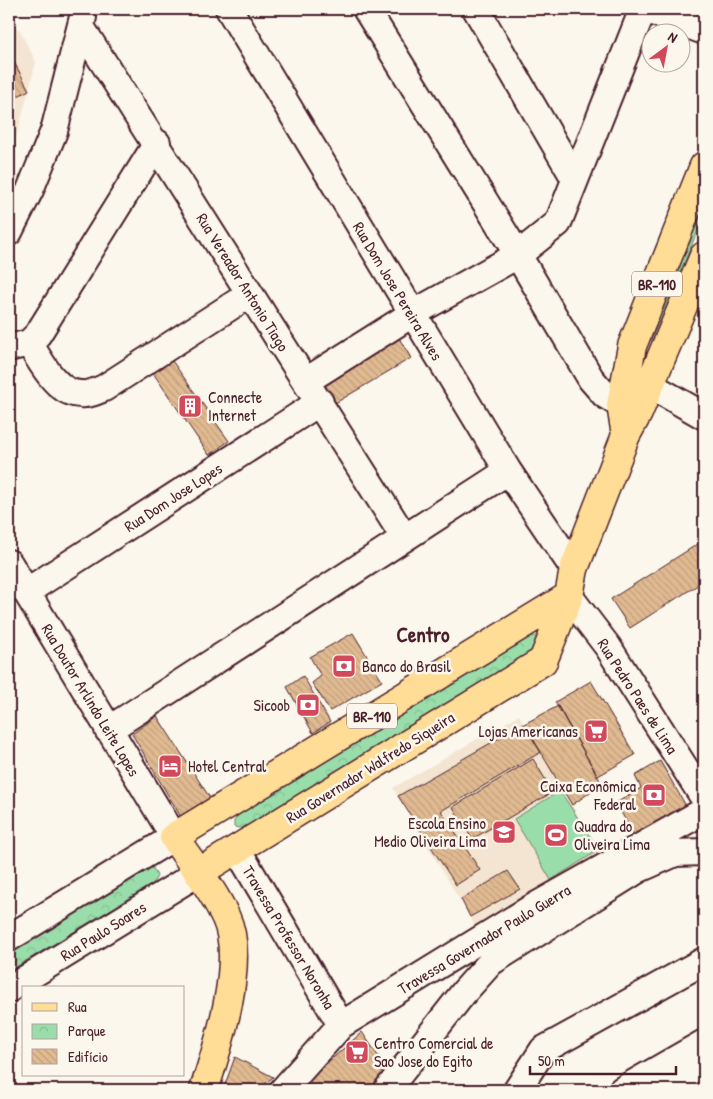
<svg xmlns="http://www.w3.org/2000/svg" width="713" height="1099" font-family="'Patrick Hand',sans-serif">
	<defs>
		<pattern id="park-crowns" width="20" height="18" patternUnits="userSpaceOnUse" patternTransform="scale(1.25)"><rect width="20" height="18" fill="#99deaa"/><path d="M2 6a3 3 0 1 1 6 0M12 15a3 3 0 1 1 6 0" fill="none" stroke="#85be92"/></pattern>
		<pattern id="building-back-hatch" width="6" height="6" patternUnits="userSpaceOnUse" patternTransform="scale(1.25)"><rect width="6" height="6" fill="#e0ba91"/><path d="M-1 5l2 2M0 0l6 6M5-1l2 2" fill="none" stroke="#c29f7d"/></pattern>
	</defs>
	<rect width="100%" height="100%" fill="#fbf7ec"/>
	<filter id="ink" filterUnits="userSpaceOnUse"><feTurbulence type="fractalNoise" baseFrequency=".02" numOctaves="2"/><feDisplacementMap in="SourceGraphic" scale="10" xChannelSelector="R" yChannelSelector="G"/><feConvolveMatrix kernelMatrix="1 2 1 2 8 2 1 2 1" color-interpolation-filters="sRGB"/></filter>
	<g filter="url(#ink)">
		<path fill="#f3e5d1" d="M9,26L19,29L36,62L9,166Z
			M519,715L603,858L477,929L393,788Z"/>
		<path fill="#99deaa" stroke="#727e6a" d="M560,791L599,850L551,880L514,819Z"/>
		<path fill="url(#park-crowns)" stroke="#727e6a" d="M704,183V216L651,340L643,349Z
			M534,636L542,641V649L246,829L234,827V821L240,812L525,637Z
			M153,868L157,876L153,884L9,971V954L143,869Z"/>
		<path fill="url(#building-back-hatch)" stroke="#4a1f2b" d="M14,62L29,90L9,101V65Z
			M399,338L411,358L332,405L319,389Z
			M170,358L229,441L209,455L151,370Z
			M704,540V581L630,628L611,599Z
			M353,633L382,681L330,711L312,683L321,676L310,657Z
			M303,676L330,722L313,733L287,687Z
			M591,681L635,755L598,776L555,702Z
			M558,706L602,784L572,805L524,724Z
			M157,716L210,798L181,817L132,734Z
			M524,724L541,752L441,811L480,870L456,885L398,796Z
			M533,759L553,792L472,839L453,807Z
			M660,761L689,811L636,839L616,803L641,788L635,776Z
			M508,871L520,889L470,917L461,899Z
			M362,1032L389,1072L375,1090H297Z
			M235,1057L273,1077L258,1090H223Z"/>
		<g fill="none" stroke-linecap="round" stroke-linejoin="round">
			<g stroke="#4a1f2b" stroke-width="30">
				<path id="minor" d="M229,9L508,471L574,569
					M366,9L518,255L591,379L605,395L621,405
					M476,9L575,179
					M645,9L704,31
					M81,27L404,537
					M9,232L30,190L54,131L83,17
					M29,343C41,361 56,394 81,394C89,395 97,391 104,388L250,294
					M9,348L29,343L38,334L157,143
					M306,381L412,314L518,255L558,223L643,9
					M650,385L704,416
					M9,563L174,837L9,938
					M26,592L320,402
					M569,596L608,647L704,798
					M108,730L508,471
					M237,849L341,1025
					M9,989L198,873
					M283,1090L341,1025L530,909L704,811
					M387,1090L465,991L491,962L639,869L675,853L704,852
					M517,1090L543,1050L704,961
					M622,1090L704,1043
					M666,1090L704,1067"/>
			</g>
			<g stroke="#4a1f2b" stroke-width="31">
				<path id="major" d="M626,435L621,405L632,346L704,166
					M198,873L543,661L569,596L574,569L626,435L638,413L704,256
					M204,1090C218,1047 246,961 226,918C213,889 191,863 174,837L569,596"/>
			</g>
			<use href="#minor" stroke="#fbf7ec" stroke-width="26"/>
			<use href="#major" stroke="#ffdd96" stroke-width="28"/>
		</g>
	</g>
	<defs>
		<g id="building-square" transform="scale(1.25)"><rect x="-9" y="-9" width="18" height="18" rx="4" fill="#d1495b" stroke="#fbf7ec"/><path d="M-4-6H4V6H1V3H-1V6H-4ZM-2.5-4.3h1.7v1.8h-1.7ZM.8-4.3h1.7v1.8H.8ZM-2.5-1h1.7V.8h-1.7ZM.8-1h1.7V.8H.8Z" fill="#fff"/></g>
		<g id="bank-square" transform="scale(1.25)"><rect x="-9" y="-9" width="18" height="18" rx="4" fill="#d1495b" stroke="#fbf7ec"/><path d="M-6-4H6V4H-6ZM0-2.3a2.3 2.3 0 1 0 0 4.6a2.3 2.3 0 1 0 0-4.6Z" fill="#fff"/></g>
		<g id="supermarket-square" transform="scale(1.25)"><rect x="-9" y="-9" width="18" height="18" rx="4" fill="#d1495b" stroke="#fbf7ec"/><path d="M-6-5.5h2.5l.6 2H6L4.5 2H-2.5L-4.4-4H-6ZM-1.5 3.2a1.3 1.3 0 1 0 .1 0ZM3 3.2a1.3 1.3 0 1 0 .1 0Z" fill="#fff"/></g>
		<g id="hotel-square" transform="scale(1.25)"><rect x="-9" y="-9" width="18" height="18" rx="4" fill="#d1495b" stroke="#fbf7ec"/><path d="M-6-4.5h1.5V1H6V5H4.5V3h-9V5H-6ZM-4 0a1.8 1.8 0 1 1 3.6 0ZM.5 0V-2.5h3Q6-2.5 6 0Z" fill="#fff"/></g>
		<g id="school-square" transform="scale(1.25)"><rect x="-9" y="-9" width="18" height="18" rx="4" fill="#d1495b" stroke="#fbf7ec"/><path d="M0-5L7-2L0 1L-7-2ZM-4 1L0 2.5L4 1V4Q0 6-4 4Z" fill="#fff"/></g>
		<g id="stadium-square" transform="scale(1.25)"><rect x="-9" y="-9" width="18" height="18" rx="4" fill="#d1495b" stroke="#fbf7ec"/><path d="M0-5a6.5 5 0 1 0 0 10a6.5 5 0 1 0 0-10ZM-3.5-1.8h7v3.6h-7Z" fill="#fff"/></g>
	</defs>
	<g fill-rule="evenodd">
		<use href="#building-square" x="190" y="406"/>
		<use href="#bank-square" x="344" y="666"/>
		<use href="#bank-square" x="308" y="705"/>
		<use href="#supermarket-square" x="596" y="731"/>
		<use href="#hotel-square" x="170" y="766"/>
		<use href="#bank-square" x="654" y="795"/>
		<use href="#school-square" x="504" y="832"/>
		<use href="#stadium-square" x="556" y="835"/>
		<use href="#supermarket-square" x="357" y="1052"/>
	</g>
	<g text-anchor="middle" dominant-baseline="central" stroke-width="5" stroke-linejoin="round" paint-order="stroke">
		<g fill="#fbf7ec" stroke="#7f6065" stroke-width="1">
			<rect x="632" y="271.5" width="50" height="25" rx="4"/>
			<rect x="347" y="703.5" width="50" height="25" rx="4"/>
		</g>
		<g font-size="15" font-weight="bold" fill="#4a1f2b">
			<text x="657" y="284">BR-110</text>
			<text x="372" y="716">BR-110</text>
		</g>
		<g font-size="16" fill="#4a1f2b" stroke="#fbf7ec">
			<text transform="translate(243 282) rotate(58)">Rua Vereador Antonio Tiago</text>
			<text transform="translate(398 291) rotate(59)">Rua Dom Jose Pereira Alves</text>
			<text transform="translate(173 497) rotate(-33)">Rua Dom Jose Lopes</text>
			<text transform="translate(638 696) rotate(57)">Rua Pedro Paes de Lima</text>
			<text transform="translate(91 700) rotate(59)">Rua Doutor Arlindo Leite Lopes</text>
			<text transform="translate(370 767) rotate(-32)">Rua Governador Walfredo Siqueira</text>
			<text transform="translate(103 931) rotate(-32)">Rua Paulo Soares</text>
			<text transform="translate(289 937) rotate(59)">Travessa Professor Noronha</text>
			<text transform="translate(484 939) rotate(-31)">Travessa Governador Paulo Guerra</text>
		</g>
		<g font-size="16" fill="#4a1f2b" stroke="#fbf7ec" text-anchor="start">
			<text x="208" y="397">Connecte<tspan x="208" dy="18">Internet</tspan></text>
			<text x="362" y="666">Banco do Brasil</text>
			<text x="290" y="705" text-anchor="end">Sicoob</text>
			<text x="578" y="731" text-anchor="end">Lojas Americanas</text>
			<text x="188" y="766">Hotel Central</text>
			<text x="636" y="786" text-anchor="end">Caixa Econômica<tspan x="636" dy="18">Federal</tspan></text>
			<text x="486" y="823" text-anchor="end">Escola Ensino<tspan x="486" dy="18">Medio Oliveira Lima</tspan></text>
			<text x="574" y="826">Quadra do<tspan x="574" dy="18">Oliveira Lima</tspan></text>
			<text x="374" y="1043">Centro Comercial de<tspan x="374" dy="18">Sao Jose do Egito</tspan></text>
		</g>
		<g font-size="21" font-weight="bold" fill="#4a1f2b" stroke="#fbf7ec">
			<text x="423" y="634">Centro</text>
		</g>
	</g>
	<rect width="713" height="1099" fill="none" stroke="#fbf7ec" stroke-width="30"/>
	<rect x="15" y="15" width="683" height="1069" fill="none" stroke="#4a1f2b" stroke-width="2" filter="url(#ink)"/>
	<rect x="22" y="986" width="162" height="90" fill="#fbf7ec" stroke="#b4a19f"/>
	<rect x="32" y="1003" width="25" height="8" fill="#ffdd96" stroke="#b4a19f"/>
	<text x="68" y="1012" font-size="15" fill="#4a1f2b">Rua</text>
	<rect x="32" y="1024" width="25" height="15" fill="url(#park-crowns)" stroke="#b4a19f"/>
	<text x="68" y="1036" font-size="15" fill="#4a1f2b">Parque</text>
	<rect x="32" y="1049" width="25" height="15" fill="url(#building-back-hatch)" stroke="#b4a19f"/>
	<text x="68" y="1062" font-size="15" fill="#4a1f2b">Edifício</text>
	<g transform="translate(666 48) rotate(32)"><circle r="24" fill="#fbf7ec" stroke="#b4a19f"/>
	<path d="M0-4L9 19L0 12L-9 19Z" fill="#d1495b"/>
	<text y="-8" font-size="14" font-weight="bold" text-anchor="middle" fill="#4a1f2b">N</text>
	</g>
	<path d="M530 1066v8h146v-8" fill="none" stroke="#4a1f2b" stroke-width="2.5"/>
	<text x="538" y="1066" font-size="15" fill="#4a1f2b" stroke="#fbf7ec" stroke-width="4" paint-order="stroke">50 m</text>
</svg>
